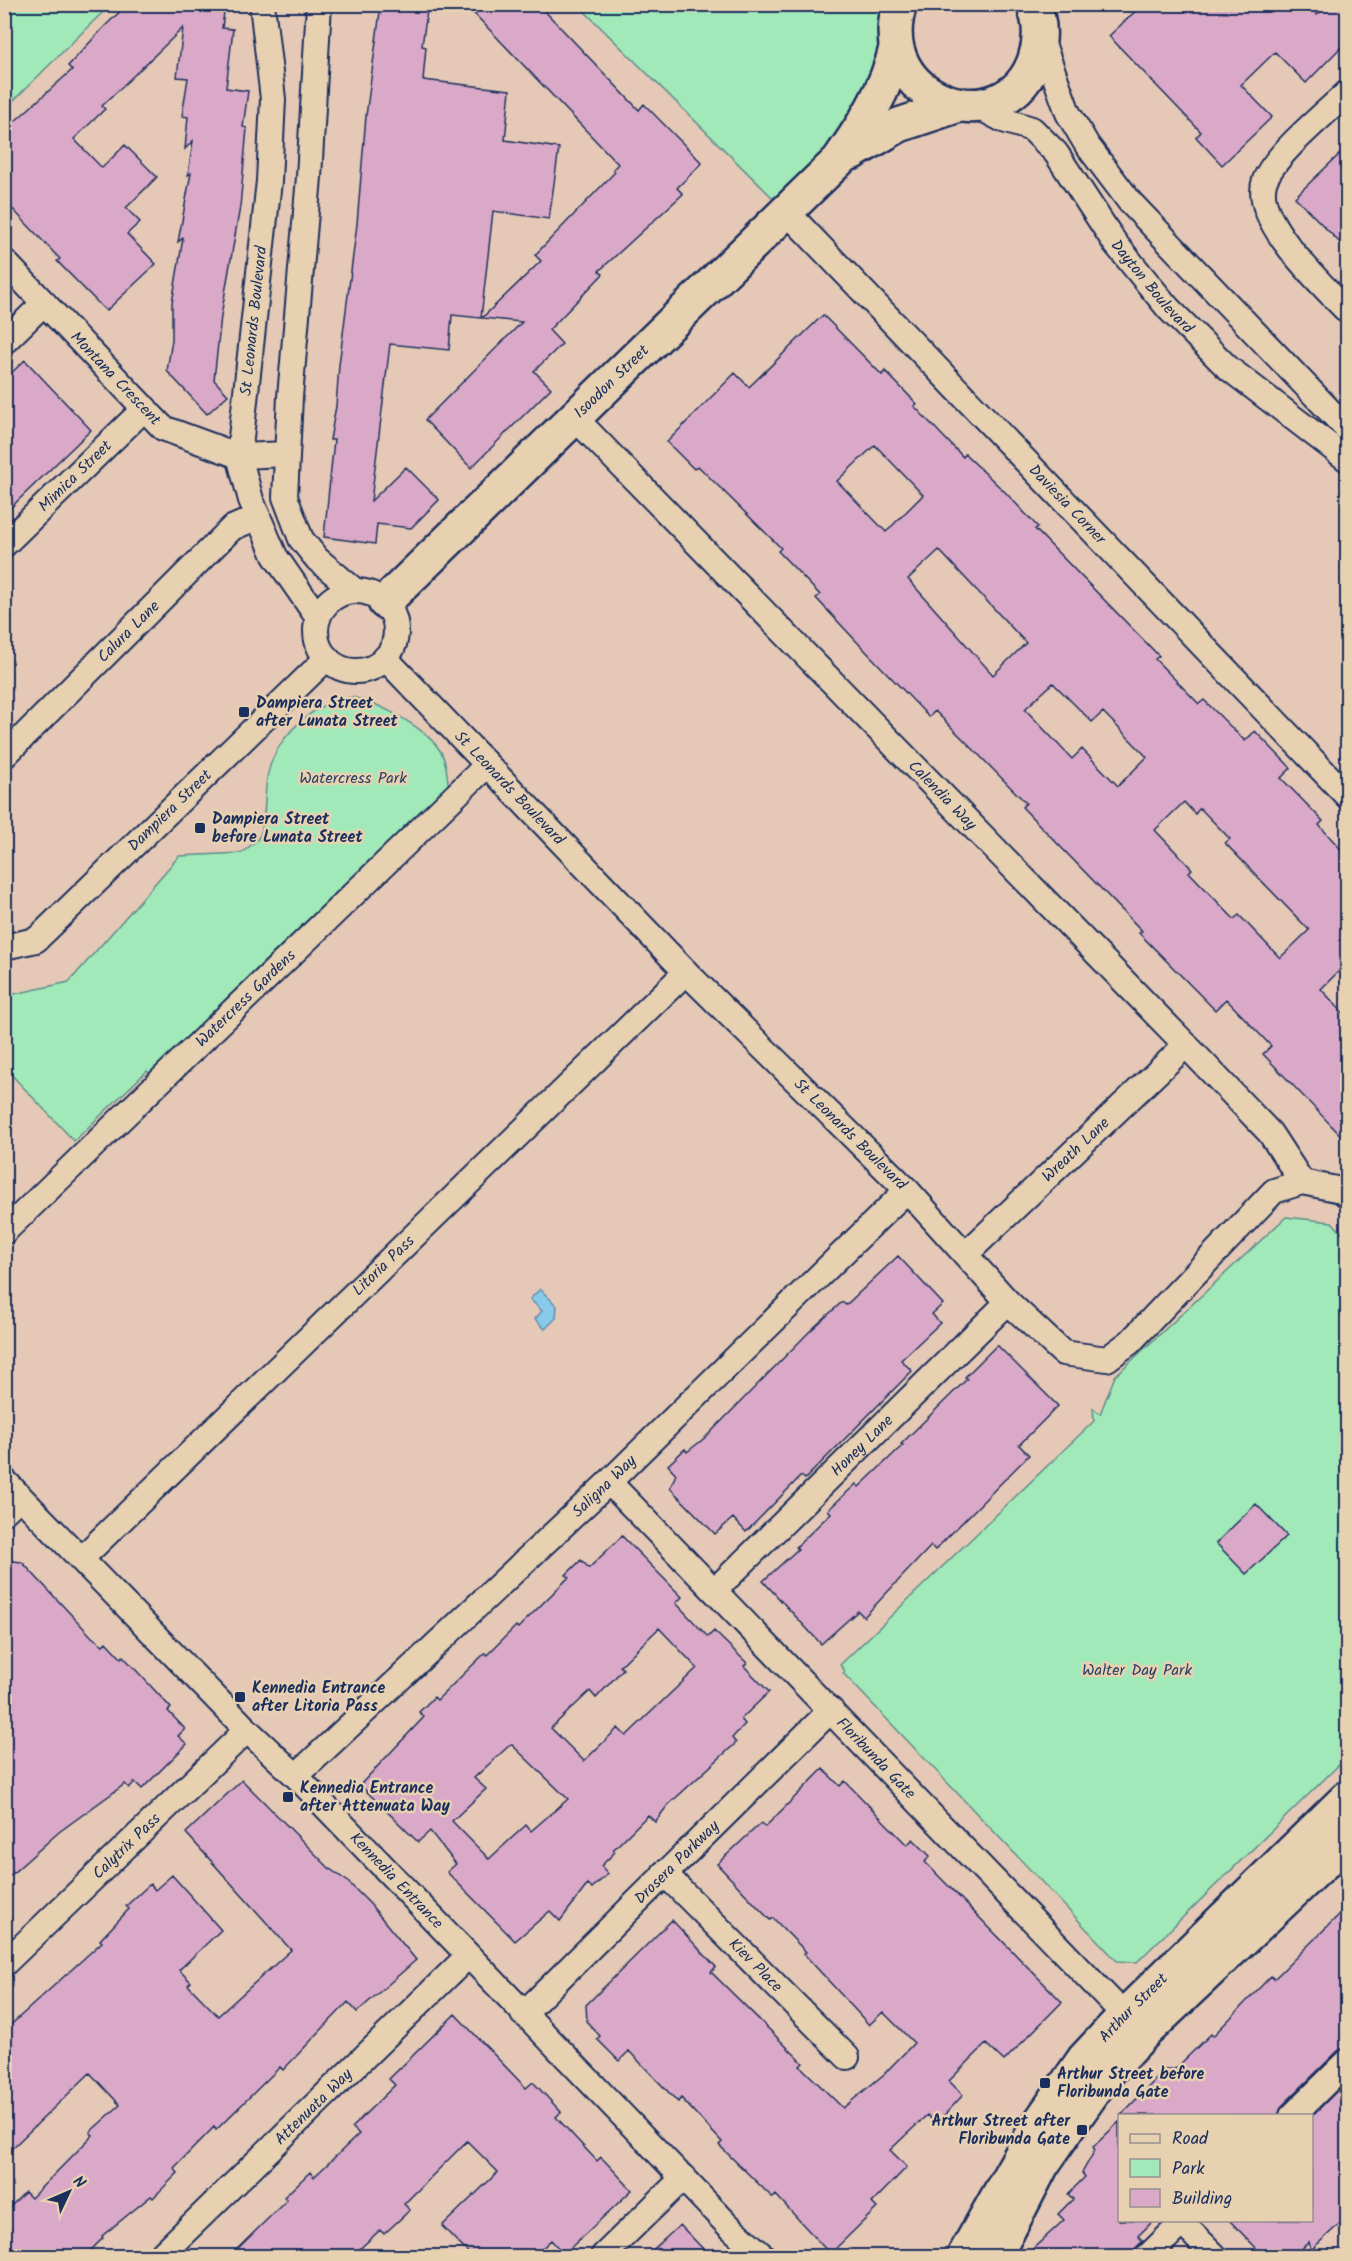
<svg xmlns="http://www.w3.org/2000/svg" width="1352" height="2261" font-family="Kalam,sans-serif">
	<rect width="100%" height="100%" fill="#e5c9b6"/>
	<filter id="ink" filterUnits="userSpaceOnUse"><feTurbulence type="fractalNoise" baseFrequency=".0167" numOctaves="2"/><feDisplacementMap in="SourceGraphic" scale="12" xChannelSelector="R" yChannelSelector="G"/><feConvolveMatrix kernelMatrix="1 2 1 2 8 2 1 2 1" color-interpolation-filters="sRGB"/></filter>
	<g filter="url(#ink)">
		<path fill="#a1e9b8" stroke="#5e8c8b" stroke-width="1.5" d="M5,4H110V5L5,109Z
			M578,5H875L900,62L787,212Z
			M352,697C379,703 423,726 439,749C447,760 447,777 449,790L154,1077L147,1071L74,1141L5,1068V996L69,982L179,856L242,853C247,848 255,843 259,837C266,827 264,792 267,778C274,738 313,702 352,697Z
			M1286,1217L1332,1222L1347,1239V1757L1137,1962L1117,1961L843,1673L845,1671L840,1665L1094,1421L1093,1408L1100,1414L1115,1376Z"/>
		<path fill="#89c9e9" stroke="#5d8bb1" stroke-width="1.5" d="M540,1289L557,1306L556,1318L545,1329L535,1319L542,1311L530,1299Z"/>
		<path fill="#daa9c8" stroke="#1b2f5e" stroke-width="1.5" fill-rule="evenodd" d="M128,4H225L222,28L233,29L226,88L248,91L243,127L247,128L240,207L221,316L214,380L228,395L207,414L167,371L172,340V303L183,238L178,242L191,173L188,175L193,141L185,149L188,117L182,116L188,78L177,77L183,28L102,106L105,109L74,139L102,168L125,145L157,177L126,208L140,222L127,234L156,264L106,311L57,261L60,259L4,200V131L72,70L68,66L105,26Z
			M381,4H428L422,46L426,47L423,80L510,90L505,140L559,148L549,219L493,211L481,318L452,315L449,350L390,344L371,501L406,467L439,500L411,528L377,524L375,544L324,537L334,440H330L336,406L339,365L357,224L366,116Z
			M465,4H538L639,110L644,104L702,163L677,188L683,194L599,271L603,274L549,330L562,344L534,371L551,388L471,468L425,420L522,322L482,318L541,261L535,255L615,172L613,169L618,164Z
			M1143,4H1307L1317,15L1328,4H1347V41L1306,83L1275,52L1241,85L1272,117L1222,165L1196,137L1201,132L1109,36Z
			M1347,147V250L1295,197Z
			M823,315L882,375L885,371L917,404L914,406L963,457L965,454L1006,493L1038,527L1035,529L1159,656L1155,659L1199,704L1204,700L1245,741L1255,731L1291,768L1281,778L1323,821L1319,825L1347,856V963L1321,989L1347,1017V1142L1263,1054L1271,1046L1226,999L1215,1010L1139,933L1142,931L1022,807L1026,803L978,754L935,711L929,717L858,643L816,598L820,595L778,551L781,548L698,466L694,469L667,442L735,373L749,387ZM875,445L923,495L886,532L837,481ZM939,550L1026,643L993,675L908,579ZM1053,683L1092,722L1103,712L1147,757L1118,786L1082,749L1072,759L1025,709ZM1184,802L1195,814L1200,808L1230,839L1225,843L1309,930L1280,958L1239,915L1234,919L1189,872L1192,869L1155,830Z
			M25,360L91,430L4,514V380Z
			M898,1256L943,1304L932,1314L940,1323L901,1360L912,1371L805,1479L801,1476L746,1532L733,1518L715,1534L670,1488L676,1474L668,1465L685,1449L687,1452L706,1437L809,1332L842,1302L846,1305Z
			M997,1345L1058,1406L1019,1445L1029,1455L935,1550L931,1546L864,1617L858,1611L821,1644L763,1581L798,1549L796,1547L831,1513L828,1510L856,1484L859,1487L903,1445L901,1444L967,1379L965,1377Z
			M1256,1504L1287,1536L1246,1574L1216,1543Z
			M622,1536L682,1597L676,1603L708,1637L714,1631L747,1663L744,1666L769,1692L741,1719L745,1724L732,1738L736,1743L668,1805L655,1822L648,1815L613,1850L615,1852L601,1866L608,1874L592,1888L588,1884L560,1921L550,1911L515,1941L447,1872L456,1864L430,1831L418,1842L360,1785L424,1717L419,1712L434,1697L437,1700L485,1653L487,1655L516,1626L518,1628L569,1577L566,1575L581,1560L589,1568ZM659,1628L697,1668L626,1736L618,1728L584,1761L551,1728L590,1691L596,1698L623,1669L620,1666ZM511,1744L568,1799L531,1831L526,1825L489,1859L452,1821L486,1789L474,1778Z
			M4,1560L22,1562L92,1637L103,1645L106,1642L121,1658L123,1656L171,1708L168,1711L185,1729L178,1736L187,1744L142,1789L135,1782L129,1788L125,1784L59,1832L4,1881Z
			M823,1769L840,1786L845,1781L907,1845L913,1839L930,1856L925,1862L1062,2002L1004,2061L986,2044L949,2081L963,2095L936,2124L927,2115L890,2150L907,2167L872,2203L877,2208L830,2254L776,2195L773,2198L735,2161L719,2145L722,2142L681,2098L678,2102L629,2051L619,2061L597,2039L600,2036L587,2022L586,2005L672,1920L716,1967L711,1972L803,2063L800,2066L843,2108L883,2075L914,2043L883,2012L869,2025L804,1954L806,1952L773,1918L770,1920L717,1864L761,1823L765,1827Z
			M242,1780L330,1869L347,1881L370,1904L416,1960L357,2012L348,2002L283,2070L280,2067L216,2130L214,2127L174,2168L178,2173L153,2198L151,2196L102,2236L103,2238L85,2256H4V2213L25,2192L31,2198L93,2135L90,2132L120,2105L90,2073L4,2156V2031L102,1942L100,1940L129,1909L126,1906L150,1884L155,1890L172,1875L221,1930L179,1970L191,1982L188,1985L218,2016L291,1950L186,1833Z
			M1347,1907V2047L1338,2051L1282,2106L1278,2115H1121L1166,2069H1175L1211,2034L1213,2036L1271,1976L1274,1979Z
			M455,2014L526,2088L533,2082L561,2112L556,2117L597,2161L601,2157L632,2190L564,2254L551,2240L534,2256H471L442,2226L498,2172L467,2141L404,2204L410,2210L384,2234L380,2230L352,2256H230L287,2200L284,2197L310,2172L314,2177L359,2134L352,2127L395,2085L389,2079Z
			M1347,2081V2217L1311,2250L1309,2242L1294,2256H1264L1229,2220H1311V2117Z
			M1119,2122V2220H1154L1138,2236L1143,2241L1127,2256H1025L1064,2220L1058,2214L1073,2199L1068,2194L1085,2177L1082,2173L1095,2150L1093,2147Z
			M680,2225L710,2256H646Z"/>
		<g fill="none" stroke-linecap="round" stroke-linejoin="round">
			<g stroke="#1b2f5e" stroke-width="28">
				<g id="street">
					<path d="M262,4L273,99L269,181L239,456L251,500L275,556L318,618"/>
					<path d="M319,4L309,177L290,397L285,497L301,539L317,559L354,590"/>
					<path d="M1039,33L1068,113L1087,145L1130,202L1348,430"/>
					<path d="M1348,92C1326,113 1276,153 1265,180C1250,219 1323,285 1348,312"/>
					<path id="s1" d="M975,105L1003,120L1032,129L1056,153L1115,243L1168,308L1227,367L1348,460"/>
					<path id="s2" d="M787,212L1348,797"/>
					<path id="s3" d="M4,261L163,428L239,456L286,454"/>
					<path d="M4,342L44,303"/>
					<path id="s4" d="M574,417L1186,1045L1270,1133L1302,1182"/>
					<path id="s5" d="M4,545L145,408"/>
					<circle cx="356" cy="631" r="40"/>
					<path id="s6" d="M385,658L686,972L907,1190L1008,1302L1063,1353L1107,1359L1130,1342L1274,1191L1302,1182L1341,1190L1348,1196"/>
					<path id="s7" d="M4,756L232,528L258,517"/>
					<path id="s8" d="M4,947L36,940L327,658"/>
					<path id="s9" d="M4,1232L486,766"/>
					<path id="s10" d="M967,1253L1186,1045"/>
					<path id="s11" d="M4,1480L247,1730L296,1776L728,2225L763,2256"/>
					<path id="s12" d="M609,1482L1135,2026"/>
					<path d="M4,1512L20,1497"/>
					<path id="s13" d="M82,1558L686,972"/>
					<path id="s14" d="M715,1590L1008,1302"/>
					<path id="s15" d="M296,1776L609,1482L907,1190"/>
					<path id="s16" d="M664,1873L847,2057"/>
					<path id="s17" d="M4,1964L247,1730"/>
					<path id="s18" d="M523,2014L831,1710"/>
					<path d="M1292,2116L1348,2061"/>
					<path d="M1182,2223L1215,2256"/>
					<path id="s19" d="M160,2256L468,1956"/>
					<path d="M603,2256L684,2177"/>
					<path d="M1148,2256L1185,2220"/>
				</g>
			</g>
			<g stroke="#1b2f5e" stroke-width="38">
				<g id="secondary">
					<path d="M900,4C868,101 1006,146 1035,59C1041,41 1041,22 1033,4"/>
					<path d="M851,153L899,125L959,105"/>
					<path id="s20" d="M385,602L839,160C864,124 886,91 896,48"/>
					<path id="s21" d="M964,2256L1038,2125L1084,2059L1125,2015L1348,1797"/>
					<path d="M995,2256L1042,2165L1104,2076L1143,2034L1348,1840"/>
				</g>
			</g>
			<use href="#street" stroke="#e8d1b1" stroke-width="24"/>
			<use href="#secondary" stroke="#e8d1b1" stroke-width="33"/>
		</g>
	</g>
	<g fill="#1b2f5e" stroke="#e8d1b1" stroke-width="2">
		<rect x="238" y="706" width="12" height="12" rx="3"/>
		<rect x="194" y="822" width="12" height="12" rx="3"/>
		<rect x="234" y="1691" width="12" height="12" rx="3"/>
		<rect x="282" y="1791" width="12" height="12" rx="3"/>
		<rect x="1039" y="2077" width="12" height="12" rx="3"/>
		<rect x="1076" y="2124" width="12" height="12" rx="3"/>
	</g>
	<g text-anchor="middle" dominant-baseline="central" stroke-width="5" stroke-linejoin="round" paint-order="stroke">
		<g font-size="16" fill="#1b2f5e" stroke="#e8d1b1">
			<text stroke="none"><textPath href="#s1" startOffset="261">Dayton Boulevard</textPath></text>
			<text transform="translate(254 321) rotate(-84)">St Leonards Boulevard</text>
			<text stroke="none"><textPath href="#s3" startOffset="162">Montana Crescent</textPath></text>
			<text stroke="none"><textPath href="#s20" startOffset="316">Isoodon Street</textPath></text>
			<text stroke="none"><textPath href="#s5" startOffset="99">Mimica Street</textPath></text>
			<text stroke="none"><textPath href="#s2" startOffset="405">Daviesia Corner</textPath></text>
			<text stroke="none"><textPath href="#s7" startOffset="176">Calura Lane</textPath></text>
			<text stroke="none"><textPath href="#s6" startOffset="180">St Leonards Boulevard</textPath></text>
			<text stroke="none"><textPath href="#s4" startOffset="528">Calendia Way</textPath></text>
			<text stroke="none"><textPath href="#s8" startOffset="219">Dampiera Street</textPath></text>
			<text stroke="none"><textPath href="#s9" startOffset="336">Watercress Gardens</textPath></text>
			<text stroke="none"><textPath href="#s6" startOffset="666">St Leonards Boulevard</textPath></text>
			<text stroke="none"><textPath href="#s10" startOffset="150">Wreath Lane</textPath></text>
			<text stroke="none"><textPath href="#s13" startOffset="420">Litoria Pass</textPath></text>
			<text stroke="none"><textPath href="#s14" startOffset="206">Honey Lane</textPath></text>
			<text stroke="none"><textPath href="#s15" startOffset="423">Saligna Way</textPath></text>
			<text stroke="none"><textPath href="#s12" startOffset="384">Floribunda Gate</textPath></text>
			<text stroke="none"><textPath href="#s17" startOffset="170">Calytrix Pass</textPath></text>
			<text stroke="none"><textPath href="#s18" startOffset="216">Drosera Parkway</textPath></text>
			<text stroke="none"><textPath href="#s11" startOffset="561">Kennedia Entrance</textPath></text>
			<text stroke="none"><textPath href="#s16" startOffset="130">Kiev Place</textPath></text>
			<text stroke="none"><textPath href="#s21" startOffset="302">Arthur Street</textPath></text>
			<text stroke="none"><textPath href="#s19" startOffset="214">Attenuata Way</textPath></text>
		</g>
		<g font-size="16" font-weight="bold" fill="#1b2f5e" stroke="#e8d1b1" text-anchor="start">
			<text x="256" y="703">Dampiera Street<tspan x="256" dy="18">after Lunata Street</tspan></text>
			<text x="212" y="819">Dampiera Street<tspan x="212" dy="18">before Lunata Street</tspan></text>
			<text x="252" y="1688">Kennedia Entrance<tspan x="252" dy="18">after Litoria Pass</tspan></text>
			<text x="300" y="1788">Kennedia Entrance<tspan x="300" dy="18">after Attenuata Way</tspan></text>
			<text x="1057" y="2074">Arthur Street before<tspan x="1057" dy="18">Floribunda Gate</tspan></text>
			<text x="1070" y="2121" text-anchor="end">Arthur Street after<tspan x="1070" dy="18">Floribunda Gate</tspan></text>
		</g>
		<g font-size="16" fill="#284267" stroke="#e8d1b1">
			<text x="353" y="778">Watercress Park</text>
			<text x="1137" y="1670">Walter Day Park</text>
		</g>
	</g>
	<rect width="1352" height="2261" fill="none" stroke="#e8d1b1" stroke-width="24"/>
	<rect x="12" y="12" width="1328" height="2237" fill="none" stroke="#1b2f5e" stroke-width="2" filter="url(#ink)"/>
	<rect x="1118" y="2114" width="195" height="108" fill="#e8d1b1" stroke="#969090" stroke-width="1.5"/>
	<rect x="1130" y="2134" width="30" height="9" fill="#e8d1b1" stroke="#969090" stroke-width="1.5"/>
	<text x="1172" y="2144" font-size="18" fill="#1b2f5e">Road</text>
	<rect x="1130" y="2159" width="30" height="18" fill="#a1e9b8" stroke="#969090" stroke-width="1.5"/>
	<text x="1172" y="2174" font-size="18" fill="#1b2f5e">Park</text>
	<rect x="1130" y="2189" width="30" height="18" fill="#daa9c8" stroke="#969090" stroke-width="1.5"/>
	<text x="1172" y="2204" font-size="18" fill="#1b2f5e">Building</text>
	<g transform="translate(69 2192) rotate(46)" stroke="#e8d1b1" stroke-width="4.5" paint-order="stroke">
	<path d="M0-4.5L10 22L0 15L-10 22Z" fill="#1b2f5e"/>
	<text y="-9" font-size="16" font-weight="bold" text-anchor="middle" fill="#1b2f5e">N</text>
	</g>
</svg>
